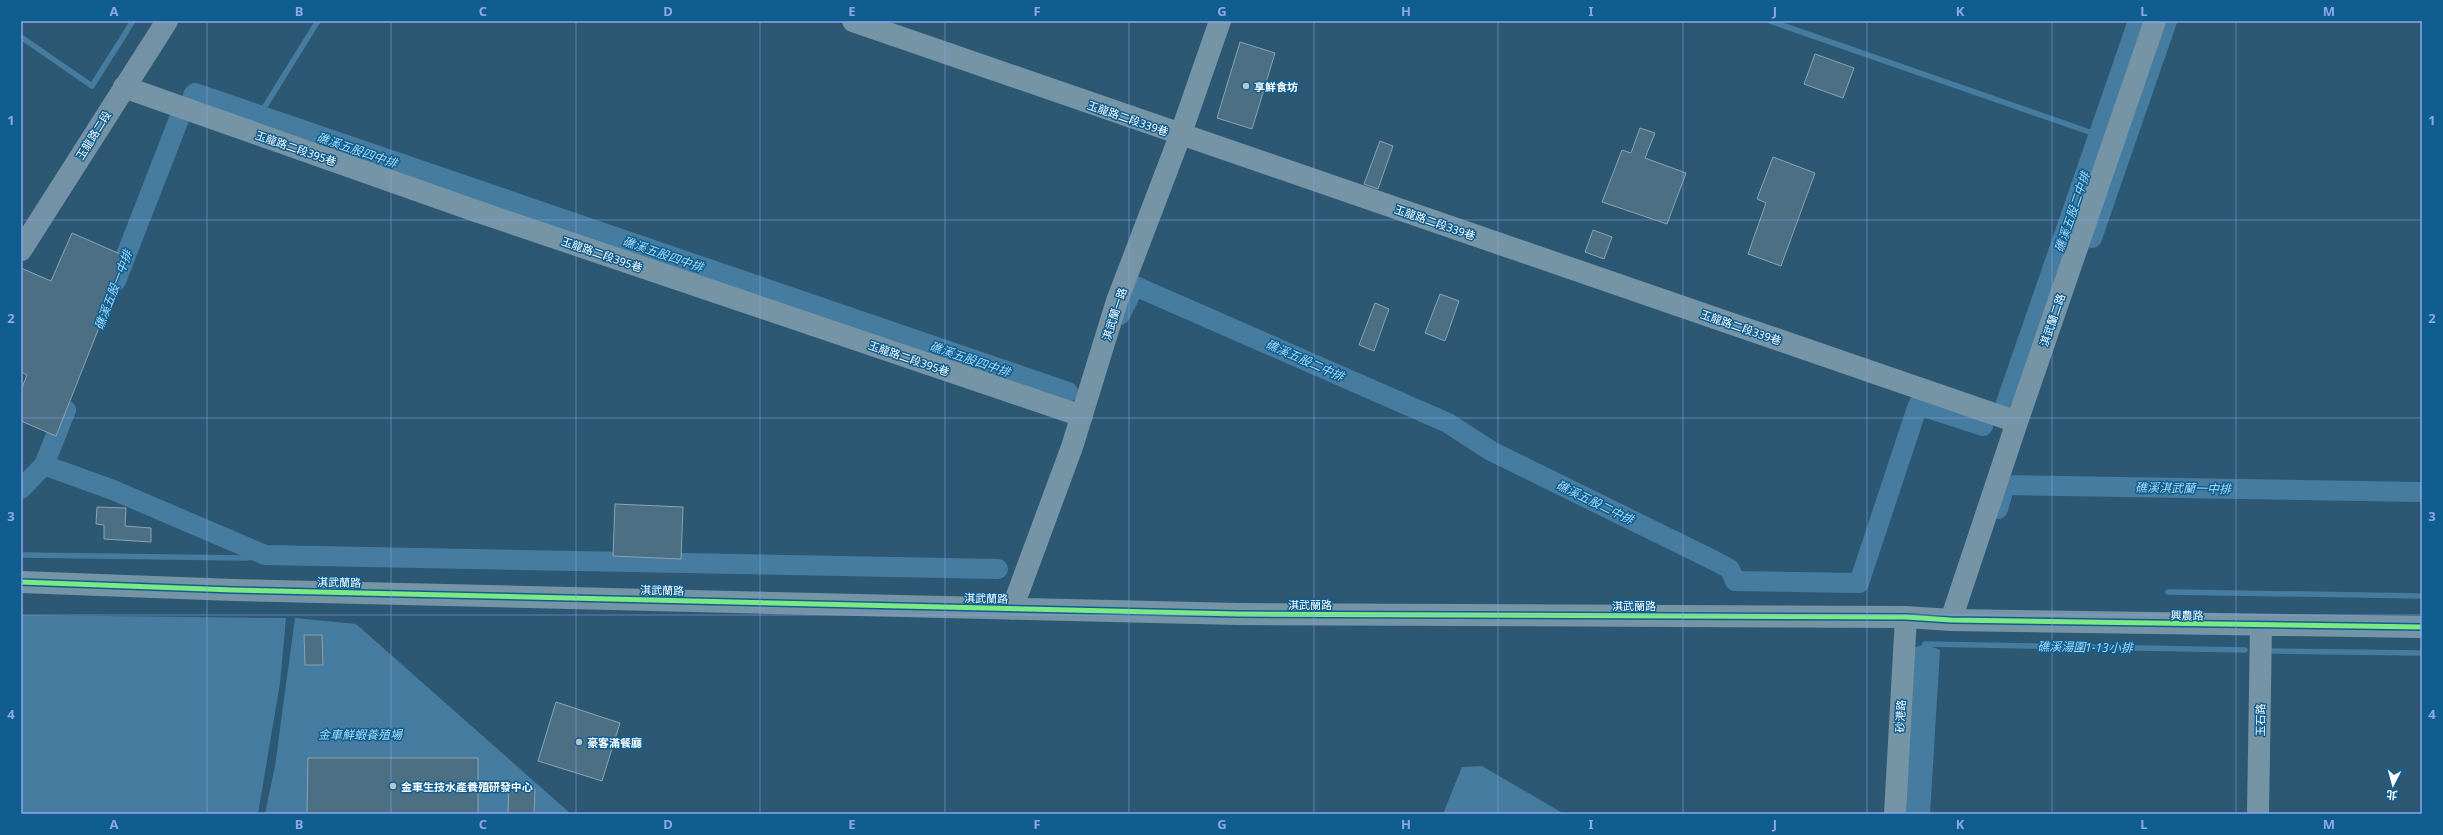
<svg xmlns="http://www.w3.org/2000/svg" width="2443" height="835" font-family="'Noto Sans','Noto Sans TC',sans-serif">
	<rect width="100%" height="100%" fill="#2d5873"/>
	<path fill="#457ca0" d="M21,615L286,618L280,683L258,814H21Z
		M295,618L356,624L571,814H265L275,766Z
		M1925,644L1940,650L1930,814H1902L1913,648Z
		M1482,766L1564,814H1443L1462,767Z"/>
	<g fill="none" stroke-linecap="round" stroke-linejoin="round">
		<path stroke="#457ca0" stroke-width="5.5" d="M1770,21L2101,136
			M21,37L92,86L133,21
			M259,116L318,21
			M21,555L246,558L265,555
			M2168,592L2422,596
			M1925,644L2245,650
			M2271,651L2422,653"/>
		<path stroke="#457ca0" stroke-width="20" d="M193,95L195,93L1068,392
			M2092,238L2167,21
			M116,281L181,114
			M1120,315L1135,286L1448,423L1491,451L1713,560L1730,569L1735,581L1859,583L1918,405L1983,426
			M2006,403L2138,21
			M44,465L113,490L265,555L998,569
			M21,489L44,465L66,410
			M1998,509L2005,485L2422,492"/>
	</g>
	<path fill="#4c6f84" stroke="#89a4b4" d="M1240,42L1275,53L1252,129L1217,118Z
		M1815,54L1854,68L1843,98L1804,84Z
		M1640,128L1655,133L1645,158L1686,173L1667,224L1602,202L1622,150L1631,153Z
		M1380,141L1393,146L1378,189L1364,184Z
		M1773,157L1815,173L1781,266L1748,254L1766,203L1757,199Z
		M1593,230L1612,237L1604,259L1585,252Z
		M72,233L127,257L56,436L21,421V390L27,375L21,372V268L51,281Z
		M1440,294L1459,301L1445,341L1425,333Z
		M1375,303L1389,309L1374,351L1359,345Z
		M615,504L683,507L681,559L613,556Z
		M97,507L126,508L125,526L151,528V542L104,539V525L96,524Z
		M304,635H322L323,665H305Z
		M556,702L620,723L602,781L538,761Z
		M308,758H478V814H307Z
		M509,788L535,789L534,814H508Z"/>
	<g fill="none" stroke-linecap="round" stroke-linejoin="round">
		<path stroke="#7594a6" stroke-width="22" d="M853,21C1240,156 1629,288 2017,422
			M124,87L476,211L1082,416
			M21,582L233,590L1238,614L1906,617L1951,620L2422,627
			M1012,609L1072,447L1117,301L1180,136L1220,21
			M1951,620L2017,422L2155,21
			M1895,814L1906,617
			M2258,814L2261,626"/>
		<path stroke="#7492a5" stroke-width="22" d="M21,250L167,21"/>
		<g stroke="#105e90" stroke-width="8">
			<path id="cycleway" d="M21,582L233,590L1238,614L1906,617L1951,620L2422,627"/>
		</g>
		<use href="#cycleway" stroke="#7ce984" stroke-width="5"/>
	</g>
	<path fill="none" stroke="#8ea6ec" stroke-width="1" stroke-opacity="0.55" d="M207,21V814M391,21V814M576,21V814M760,21V814M945,21V814M1129,21V814M1314,21V814M1498,21V814M1683,21V814M1867,21V814M2052,21V814M2236,21V814M21,220H2422M21,418H2422M21,615H2422"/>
	<g fill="#b6c5ce" stroke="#105e90" stroke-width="1.5">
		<circle cx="1246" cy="86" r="4"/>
		<circle cx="579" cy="742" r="4"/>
		<circle cx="393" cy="786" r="4"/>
	</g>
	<g text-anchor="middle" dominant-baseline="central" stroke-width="3" stroke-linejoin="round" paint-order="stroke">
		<g font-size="11" font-weight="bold" fill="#fff" stroke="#105e90" text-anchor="start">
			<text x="1254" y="86">享鮮食坊</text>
			<text x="587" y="742">豪客滿餐廳</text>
			<text x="401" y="786">金車生技水產養殖研發中心</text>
		</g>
		<g font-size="11" fill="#fff" stroke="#105e90">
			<text transform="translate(1128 118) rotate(19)">玉龍路二段339巷</text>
			<text transform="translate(93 135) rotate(-58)">玉龍路二段</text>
			<text transform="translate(296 148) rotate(19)">玉龍路二段395巷</text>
			<text transform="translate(1435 222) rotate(19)">玉龍路二段339巷</text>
			<text transform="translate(602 254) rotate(19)">玉龍路二段395巷</text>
			<text transform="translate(1114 314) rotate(-72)">淇武蘭一路</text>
			<text transform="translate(2052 320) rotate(-71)">淇武蘭二路</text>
			<text transform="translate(1741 327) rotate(19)">玉龍路二段339巷</text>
			<text transform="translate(909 358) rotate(19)">玉龍路二段395巷</text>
			<text transform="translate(339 582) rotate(1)">淇武蘭路</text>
			<text transform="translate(662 590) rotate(1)">淇武蘭路</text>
			<text transform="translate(986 598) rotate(1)">淇武蘭路</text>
			<text x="1310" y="604">淇武蘭路</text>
			<text x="1634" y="605">淇武蘭路</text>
			<text transform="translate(2187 615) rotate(1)">興農路</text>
			<text transform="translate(1900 716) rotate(-87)">砂港路</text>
			<text transform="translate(2260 720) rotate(-89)">玉石路</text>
		</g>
		<g font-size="12" font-style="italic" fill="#a7dbfa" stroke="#105e90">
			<text transform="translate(357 150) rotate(19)">礁溪五股四中排</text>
			<text transform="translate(2072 212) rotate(-71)">礁溪五股二中排</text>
			<text transform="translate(663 254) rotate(19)">礁溪五股四中排</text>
			<text transform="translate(113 290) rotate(-69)">礁溪五股一中排</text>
			<text transform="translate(970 359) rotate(19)">礁溪五股四中排</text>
			<text transform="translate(1305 360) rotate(24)">礁溪五股二中排</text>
			<text transform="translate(2183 488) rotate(1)">礁溪淇武蘭一中排</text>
			<text transform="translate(1595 502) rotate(26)">礁溪五股二中排</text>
			<text transform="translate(2085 647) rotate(1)">礁溪湯圍1-13小排</text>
			<text x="360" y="734">金車鮮蝦養殖場</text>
		</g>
	</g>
	<rect width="2443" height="835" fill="none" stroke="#105e90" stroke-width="44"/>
	<g transform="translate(2393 785) rotate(186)" stroke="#105e90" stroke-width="3" paint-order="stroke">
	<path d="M0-3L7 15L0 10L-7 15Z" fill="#ffffff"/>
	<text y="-6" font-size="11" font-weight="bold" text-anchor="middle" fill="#ffffff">北</text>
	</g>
	<rect x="22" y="22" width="2399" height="791" fill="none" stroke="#8ea6ec" stroke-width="1.5"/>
	<g font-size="13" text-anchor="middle" font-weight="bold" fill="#8ea6ec">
		<text x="114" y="16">A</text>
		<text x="299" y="16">B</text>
		<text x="483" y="16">C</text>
		<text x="668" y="16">D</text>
		<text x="852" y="16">E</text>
		<text x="1037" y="16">F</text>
		<text x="1222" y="16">G</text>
		<text x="1406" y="16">H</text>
		<text x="1591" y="16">I</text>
		<text x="1775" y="16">J</text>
		<text x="1960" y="16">K</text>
		<text x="2144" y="16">L</text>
		<text x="2329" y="16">M</text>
		<text x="11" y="125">1</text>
		<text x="2432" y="125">1</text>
		<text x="11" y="323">2</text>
		<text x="2432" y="323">2</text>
		<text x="11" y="521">3</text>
		<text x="2432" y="521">3</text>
		<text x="11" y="719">4</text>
		<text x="2432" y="719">4</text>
		<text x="114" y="829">A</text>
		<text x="299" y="829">B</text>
		<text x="483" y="829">C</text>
		<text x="668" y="829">D</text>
		<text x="852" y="829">E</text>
		<text x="1037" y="829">F</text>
		<text x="1222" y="829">G</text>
		<text x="1406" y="829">H</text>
		<text x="1591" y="829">I</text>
		<text x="1775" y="829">J</text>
		<text x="1960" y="829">K</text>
		<text x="2144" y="829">L</text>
		<text x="2329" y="829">M</text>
	</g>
</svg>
